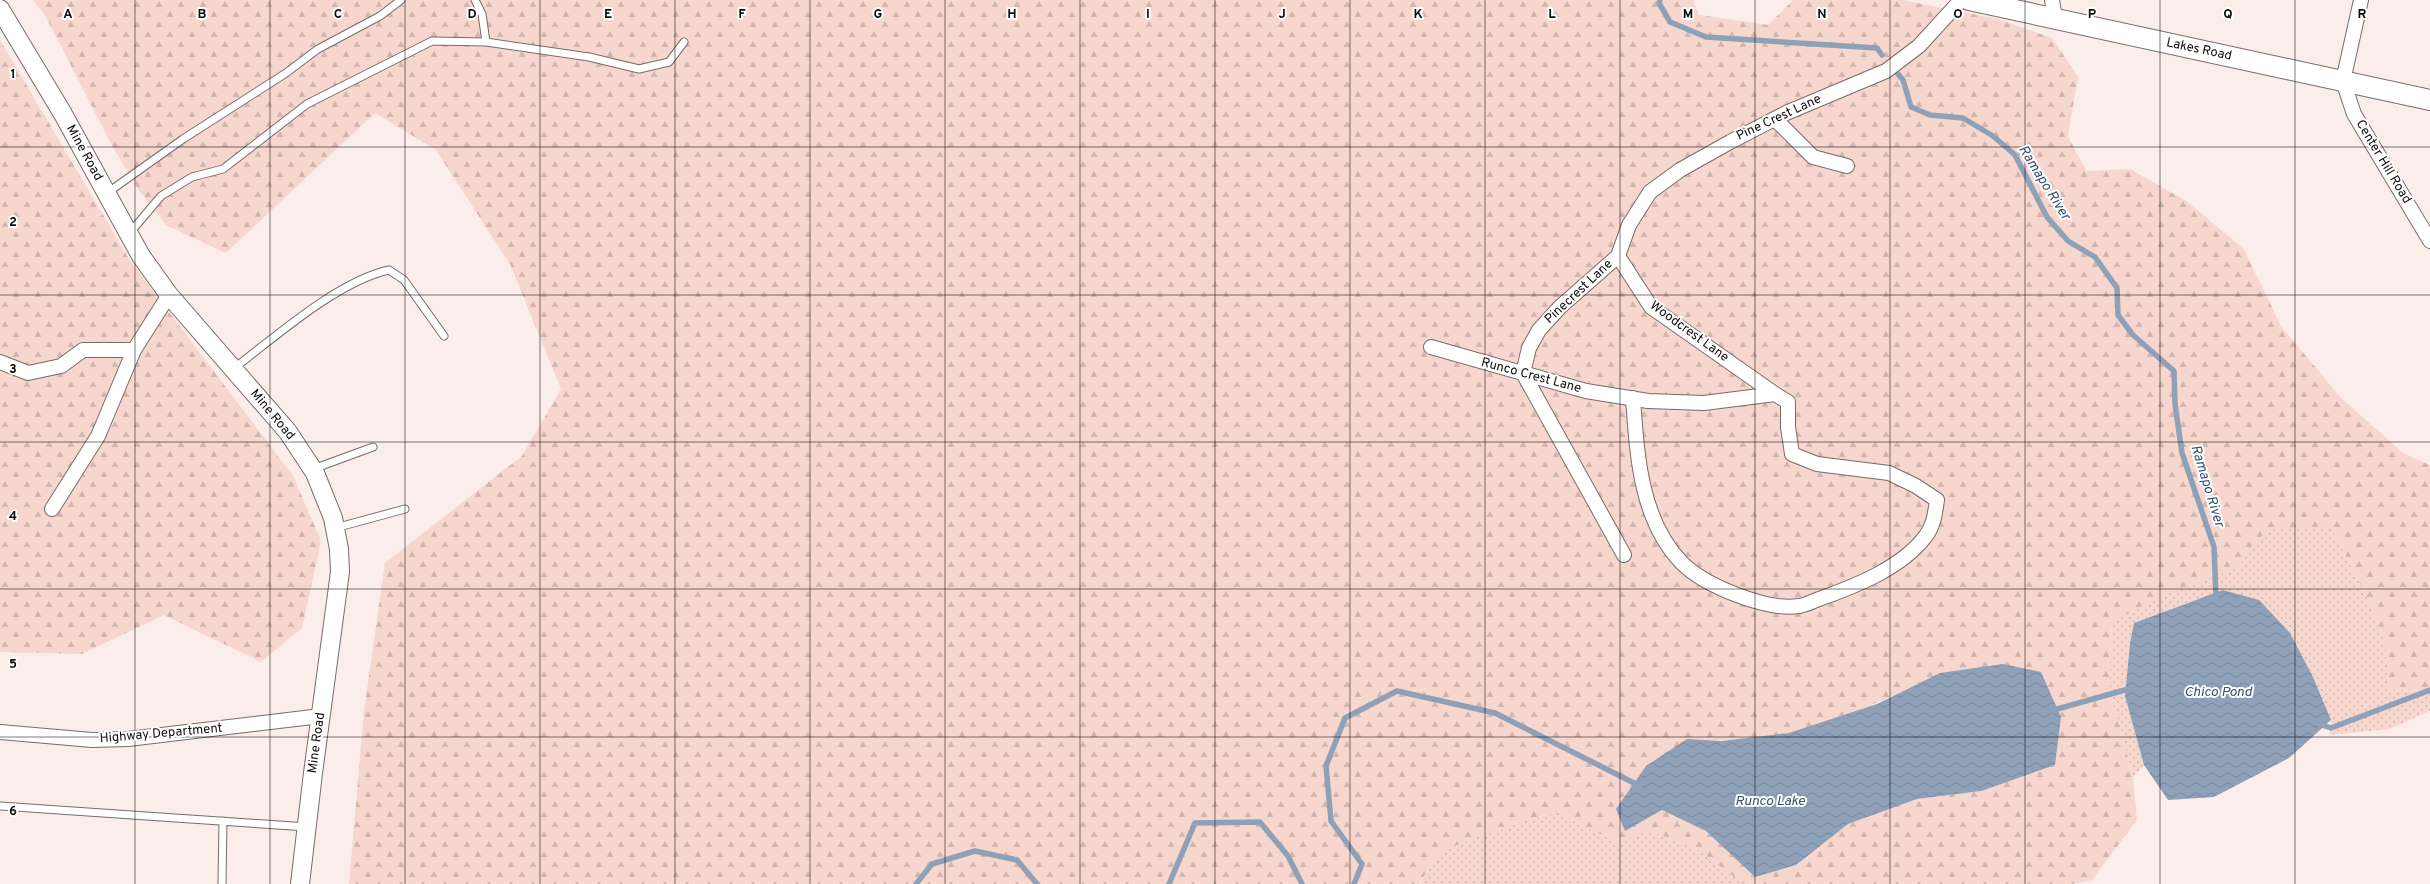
<svg xmlns="http://www.w3.org/2000/svg" width="2430" height="884" font-family="Overpass,sans-serif">
	<defs>
		<pattern id="grass-dots" width="8" height="8" patternUnits="userSpaceOnUse"><rect width="8" height="8" fill="#f7d6ce"/><path d="M2 2h.1M6 6h.1" fill="none" stroke="#d3b6b0" stroke-width="1.8" stroke-linecap="round"/></pattern>
		<pattern id="forest-firs" width="22" height="20" patternUnits="userSpaceOnUse"><rect width="22" height="20" fill="#f7d6ce"/><path d="M5 1l3.5 6h-7zM16 11l3.5 6h-7z" fill="#d3b6b0"/></pattern>
		<pattern id="water-waves" width="16" height="10" patternUnits="userSpaceOnUse"><rect width="16" height="10" fill="#8ea1b8"/><path d="M0 5q4-4 8 0t8 0" fill="none" stroke="#79899d"/></pattern>
	</defs>
	<rect width="100%" height="100%" fill="#faedea"/>
	<path fill="url(#grass-dots)" d="M2268,528H2331L2365,593L2386,643L2388,690L2430,691V711L2389,729L2330,735L2331,720L2313,677L2290,633L2223,590L2134,623L2130,643L2125,696L2144,765L2133,777L2109,683L2112,622L2168,593L2237,568Z
		M1557,812L1618,843L1648,830L1698,850L1744,884H1420L1440,852L1497,829Z"/>
	<path fill="url(#forest-firs)" fill-rule="evenodd" d="M33,0H1693L1699,15L1768,25L1793,0H1902L1998,19L2052,38L2078,77L2068,136L2086,171L2130,169L2186,201L2243,248L2281,326L2341,398L2403,453L2430,465V691L2388,690L2386,643L2365,593L2331,528H2268L2237,568L2168,593L2112,622L2109,683L2133,777L2137,820L2092,880L2074,884H1744L1698,850L1648,830L1618,843L1557,812L1497,829L1440,852L1419,884H349L364,711L385,563L522,456L561,389L511,266L436,150L375,113L226,253L166,225L138,189L110,142L45,15ZM1940,673L1981,791L1917,799L1848,824L1796,865L1755,877L1706,831L1662,810L1687,739C1719,741 1758,741 1790,733C1842,720 1892,697 1940,673Z
		M0,40L129,259L293,476L321,541L302,628L261,662L164,615L82,654L0,652Z"/>
	<path fill="url(#water-waves)" d="M2223,590L2259,600L2290,633L2313,677L2331,720L2289,758L2214,797L2168,800L2144,765L2125,696L2130,643L2134,623Z
		M2003,664L2041,672L2061,717L2055,765L1981,791L1917,799L1848,824L1796,865L1755,877L1706,831L1662,810L1625,831L1616,809L1646,766L1687,739L1722,741L1789,733L1877,704L1940,673Z"/>
	<g fill="none" stroke-linecap="round" stroke-linejoin="round">
		<path stroke="#8ea1b8" stroke-width="5.5" d="M1660,0L1659,3L1670,22L1706,37L1877,48L1882,55
			M1898,74L1903,80L1911,107L1930,115L1963,118L1993,136L2015,155L2047,217L2068,241L2095,257L2117,288L2118,315L2133,335L2174,371L2175,404L2182,453L2214,547L2216,598
			M2050,711L2132,688
			M2319,724L2331,728L2430,690
			M916,884L932,864L975,851L1017,860L1037,884
			M1169,884L1195,823L1260,822L1288,856L1302,884
			M1354,884L1362,864L1331,821L1326,766L1345,718L1397,691L1495,713L1640,786"/>
		<g stroke="#776c69" stroke-width="9">
			<path id="service" d="M475,0L482,14L486,42
				M107,193L183,139L286,73L318,49L380,16L401,0
				M129,234L161,196L192,177L223,169L307,104L432,41L486,42L589,57L639,69L669,62L684,42
				M233,369C275,337 338,281 389,270L404,280L444,336
				M313,469L373,447
				M335,528L405,509
				M0,806L307,827
				M222,884L223,821"/>
		</g>
		<g stroke="#776c69" stroke-width="16">
			<path id="minor" d="M2052,0L2055,19
				M2361,0L2343,81L2354,114L2430,241
				M1775,119L1813,157L1847,166
				M1618,256L1651,307L1775,394
				M1431,347L1586,391L1648,401L1704,403L1775,394L1788,402V427L1792,454L1817,464L1889,473L1916,486L1937,500C1935,513 1934,526 1925,537C1901,568 1856,586 1819,599C1813,601 1806,605 1799,606C1767,611 1705,586 1682,563C1640,520 1637,454 1633,398
				M0,362L28,373L61,366L83,350H134
				M52,509L98,436L134,350L169,295
				M1624,555L1523,373L1529,348L1539,330L1560,307L1618,256L1629,225L1650,192L1680,170L1730,142L1786,113L1886,71L1919,46L1961,0
				M0,732L92,740L128,739L321,716"/>
		</g>
		<g stroke="#776c69" stroke-width="20">
			<path id="tertiary" d="M0,9L63,114L141,256L169,295L288,432L315,473L333,518L339,549L340,572L313,773L300,884"/>
		</g>
		<g stroke="#776c69" stroke-width="22">
			<path id="secondary" d="M1969,0L2430,100"/>
		</g>
		<use href="#service" stroke="#fff" stroke-width="7"/>
		<use href="#minor" stroke="#fff" stroke-width="14"/>
		<use href="#tertiary" stroke="#fff" stroke-width="18"/>
		<use href="#secondary" stroke="#fff" stroke-width="20"/>
	</g>
	<path fill="none" stroke="#100c0b" stroke-width="1" stroke-opacity="0.55" d="M135,0V884M270,0V884M405,0V884M540,0V884M675,0V884M810,0V884M945,0V884M1080,0V884M1215,0V884M1350,0V884M1485,0V884M1620,0V884M1755,0V884M1890,0V884M2025,0V884M2160,0V884M2295,0V884M0,147H2430M0,295H2430M0,442H2430M0,589H2430M0,737H2430"/>
	<g text-anchor="middle" dominant-baseline="central" stroke-width="4" stroke-linejoin="round" paint-order="stroke">
		<g font-size="13" fill="#100c0b" stroke="#fff">
			<text transform="translate(2199 50) rotate(12)">Lakes Road</text>
			<text transform="translate(1779 118) rotate(-25)">Pine Crest Lane</text>
			<text transform="translate(84 153) rotate(61)">Mine Road</text>
			<text transform="translate(2383 162) rotate(59)">Center Hill Road</text>
			<text transform="translate(1579 292) rotate(-43)">Pinecrest Lane</text>
			<text transform="translate(1689 332) rotate(36)">Woodcrest Lane</text>
			<text transform="translate(1531 376) rotate(15)">Runco Crest Lane</text>
			<text transform="translate(272 415) rotate(50)">Mine Road</text>
			<text transform="translate(161 734) rotate(-5)">Highway Department</text>
			<text transform="translate(317 743) rotate(-82)">Mine Road</text>
		</g>
		<g font-size="14" font-style="italic" fill="#315073" stroke="#fff">
			<text transform="translate(2044 183) rotate(58)">Ramapo River</text>
			<text transform="translate(2207 486) rotate(73)">Ramapo River</text>
			<text x="2218" y="692">Chico Pond</text>
			<text x="1770" y="801">Runco Lake</text>
		</g>
	</g>
	<g font-size="13" text-anchor="middle" font-weight="bold" fill="#100c0b" stroke="#fff" stroke-width="4" stroke-linejoin="round" paint-order="stroke">
		<text x="68" y="18">A</text>
		<text x="202" y="18">B</text>
		<text x="338" y="18">C</text>
		<text x="472" y="18">D</text>
		<text x="608" y="18">E</text>
		<text x="742" y="18">F</text>
		<text x="878" y="18">G</text>
		<text x="1012" y="18">H</text>
		<text x="1148" y="18">I</text>
		<text x="1282" y="18">J</text>
		<text x="1418" y="18">K</text>
		<text x="1552" y="18">L</text>
		<text x="1688" y="18">M</text>
		<text x="1822" y="18">N</text>
		<text x="1958" y="18">O</text>
		<text x="2092" y="18">P</text>
		<text x="2228" y="18">Q</text>
		<text x="2362" y="18">R</text>
		<text x="13" y="78">1</text>
		<text x="13" y="226">2</text>
		<text x="13" y="373">3</text>
		<text x="13" y="520">4</text>
		<text x="13" y="668">5</text>
		<text x="13" y="815">6</text>
	</g>
</svg>
